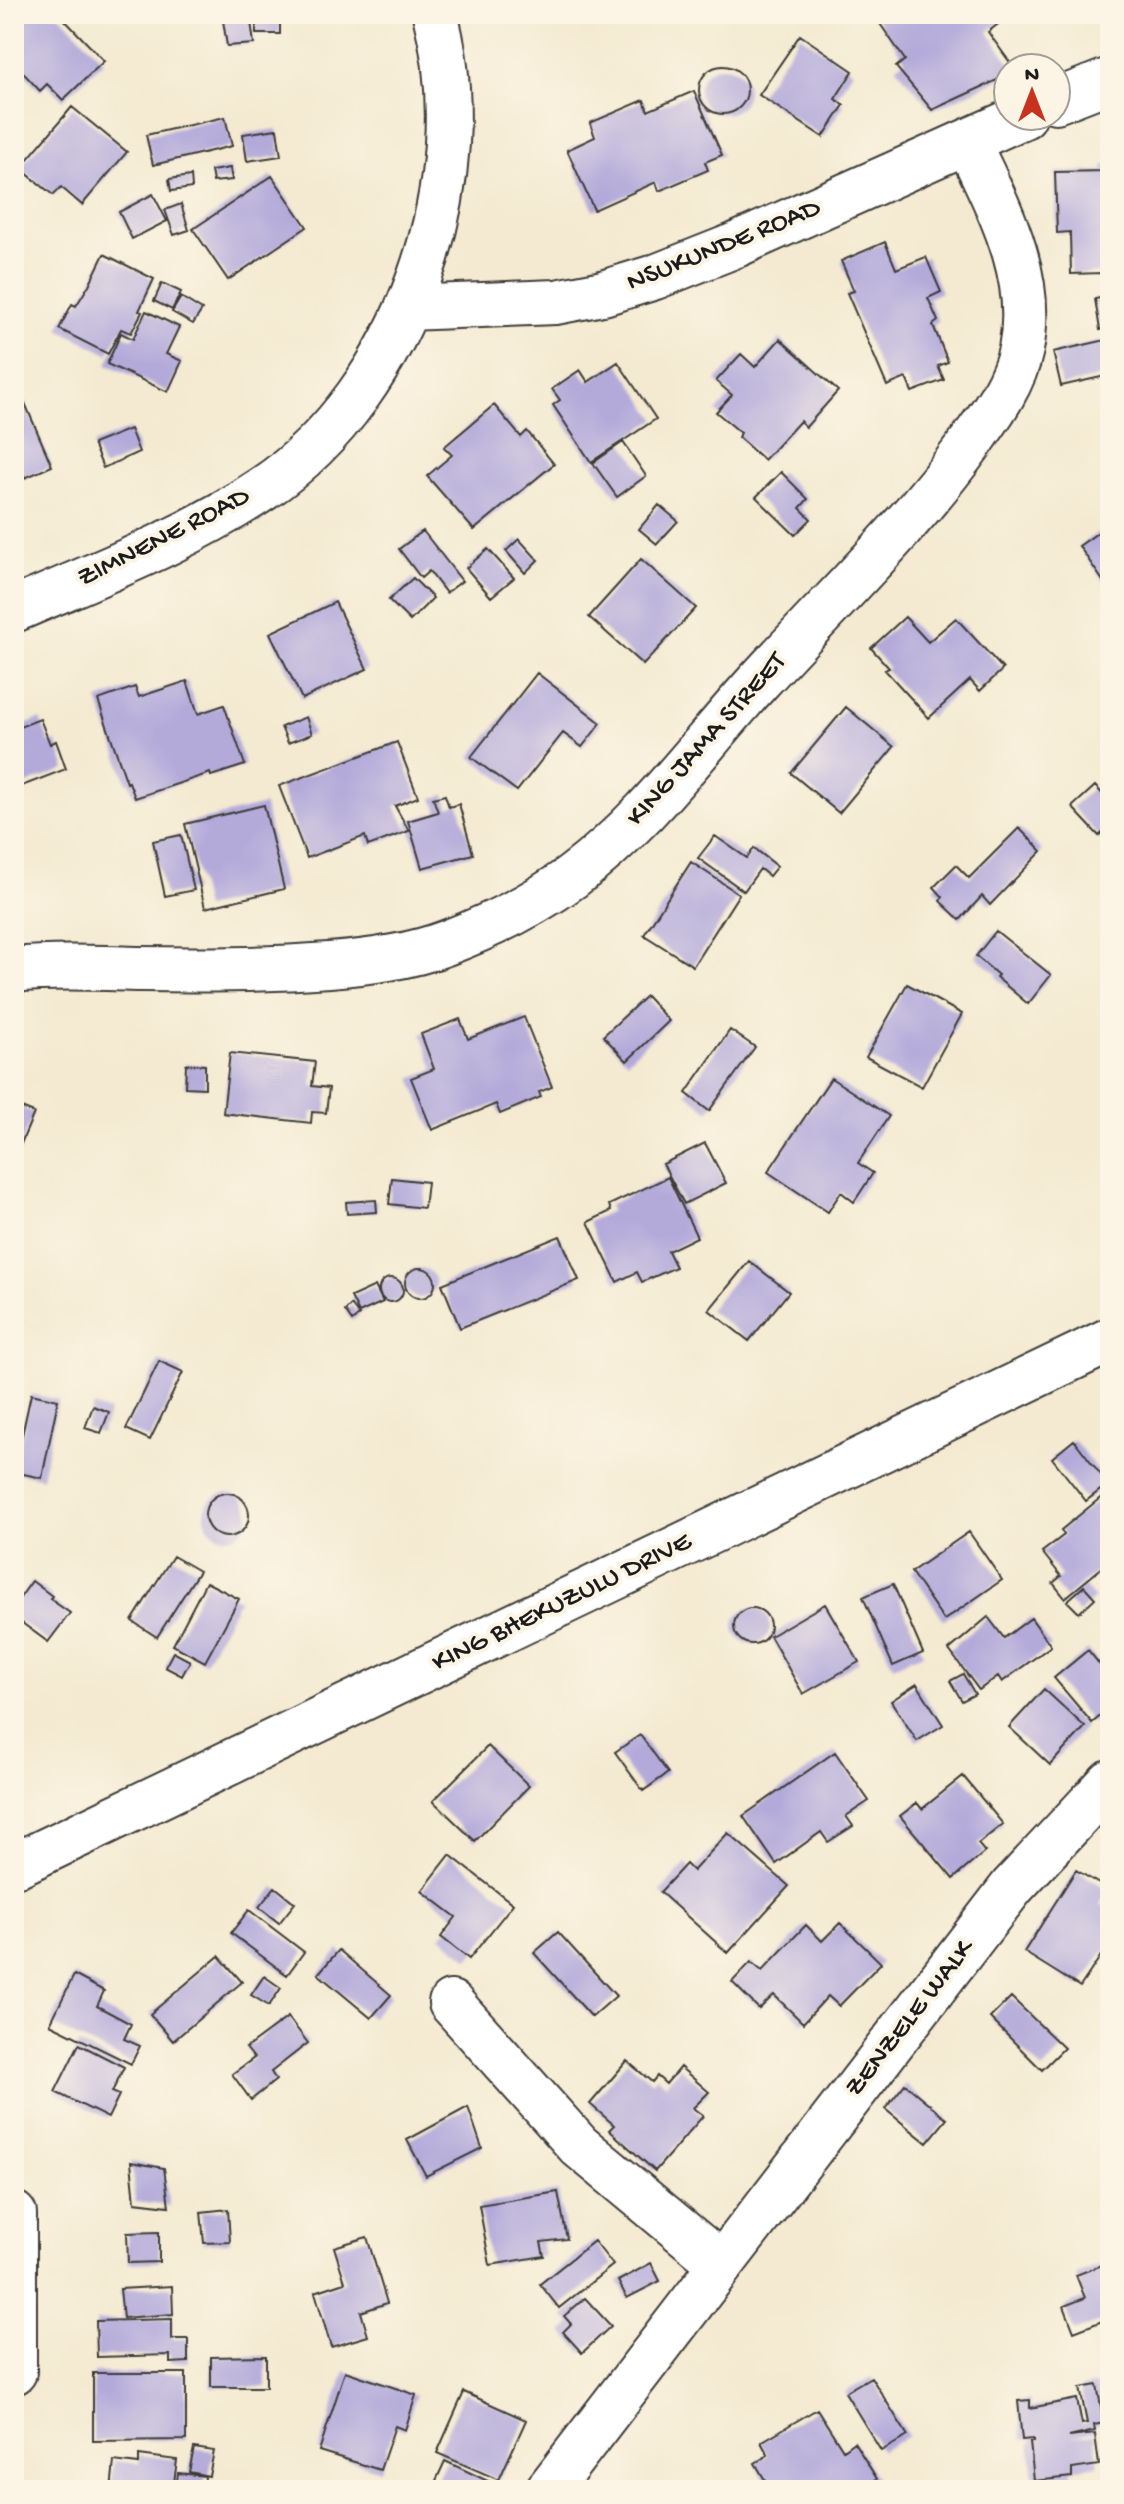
<svg xmlns="http://www.w3.org/2000/svg" width="1124" height="2504" font-family="'Gochi Hand',sans-serif">
	<rect width="100%" height="100%" fill="#fcf5e5"/>
	<filter id="ink" filterUnits="userSpaceOnUse"><feTurbulence type="fractalNoise" baseFrequency=".0125" numOctaves="2"/><feDisplacementMap in="SourceGraphic" scale="16" xChannelSelector="R" yChannelSelector="G"/><feConvolveMatrix kernelMatrix="1 2 1 2 8 2 1 2 1" color-interpolation-filters="sRGB"/></filter>
	<filter id="wash" filterUnits="userSpaceOnUse"><feTurbulence type="fractalNoise" baseFrequency=".006" numOctaves="4" result="noise"/><feDisplacementMap in="SourceGraphic" scale="32" xChannelSelector="R" yChannelSelector="G"/><feGaussianBlur stdDeviation="1.8" result="paint"/><feColorMatrix in="noise" values="0 0 0 0 0 0 0 0 0 0 0 0 0 0 0 0 0 1.4 0 .05"/><feComposite in="paint" operator="in"/></filter>
	<g filter="url(#wash)">
		<rect width="100%" height="100%" fill="#f4ead1"/>
		<g id="blocks">
			<path fill="#b3aada" d="M14,14H59L104,61L63,100L47,84L40,91L17,66L14,70Z
				M222,14H250L254,44L227,46Z
				M252,14H276V17H280V34H256V19H252Z
				M876,14H1011L988,32L1014,68H1008V75L932,110L896,67L905,60L874,15Z
				M800,35L853,71L835,99L844,105L823,137L759,95Z
				M699 90a24 24 0 1 1 48 0a24 24 0 1 1-48 0Z
				M694,91L722,155L705,162L708,170L659,191L656,182L594,210L567,150L595,137L590,123L644,100L648,111Z
				M72,107L127,152L82,205L61,187L53,195L20,168Z
				M225,117L232,146L153,165L146,135Z
				M277,129L281,156L247,161L243,134Z
				M1103,165H1110V282H1102V273L1071,274L1070,232L1057,233L1055,172L1104,171Z
				M230,168L232,180L213,182L211,171Z
				M191,176L192,188L171,191L169,179Z
				M272,176L307,227L228,280L193,229Z
				M153,194L167,221L132,239L119,212Z
				M181,204L189,230L174,235L165,210Z
				M885,242L896,269L926,257L941,292L928,298L938,321L933,325L948,362L938,366L944,380L912,392L906,378L887,386L847,293L854,291L841,261Z
				M104,254L154,279L139,311L142,312L131,333L121,329L108,354L59,329L72,304L76,306L89,285Z
				M162,283L181,292L172,310L154,301Z
				M1110,296V328L1100,330L1095,299Z
				M181,297L202,310L193,324L172,312Z
				M146,311L179,327L166,354L182,361L168,392L107,364L121,333L133,339Z
				M780,339L838,391L806,427L800,421L764,460L738,437L741,433L716,412L732,395L716,381L741,354L755,367Z
				M1110,339V375L1061,386L1053,352Z
				M618,362L656,419L591,462L553,405L560,400L552,389L580,370L588,382Z
				M18,387L52,466L25,478L18,461L14,463V389Z
				M494,405L521,437L527,431L554,464L474,530L427,476L452,455L444,447Z
				M130,429L139,452L103,468L93,444Z
				M623,442L646,476L617,497L593,463Z
				M781,472L808,499L800,508L811,519L795,535L756,497Z
				M659,505L678,521L657,544L639,529Z
				M1110,524V591L1079,546Z
				M423,531L462,581L446,593L429,571L421,578L399,549Z
				M519,539L538,560L525,573L506,551Z
				M488,549L514,578L491,597L466,568Z
				M641,559L696,608L643,665L589,617Z
				M413,578L433,598L410,621L389,600Z
				M335,602L367,669L302,699L270,633Z
				M905,617L928,642L956,618L1003,669L980,691L970,680L929,718L885,670L889,668L871,648Z
				M537,673L601,723L582,747L563,733L517,791L471,757Z
				M187,681L198,714L224,705L245,765L211,776L210,773L135,798L129,782L127,783L98,700L135,687L139,697Z
				M846,707L894,747L839,813L791,773Z
				M306,717L312,734L288,743L281,727Z
				M40,719L50,744L56,741L66,769L14,789V729Z
				M397,742L418,797L395,806L409,831L368,846L365,836L307,858L279,786Z
				M1095,786L1110,802V826L1099,836L1072,807Z
				M445,795L449,807L459,804L473,854L422,868L408,821L438,812L433,798Z
				M264,805L284,889L205,908L185,824Z
				M1019,828L1042,851L990,905L982,896L960,920L940,901L943,897L934,887L956,865L969,878Z
				M181,835L194,890L165,896L153,841Z
				M715,836L747,858L754,848L777,866L769,876L760,869L744,891L698,858Z
				M691,862L739,894L693,966L644,935Z
				M996,931L1051,975L1028,1004L996,977L998,975L976,956Z
				M907,984L962,1014L922,1087L866,1057Z
				M646,996L669,1021L627,1061L603,1036Z
				M524,1017L552,1087L539,1092L541,1097L500,1114L496,1104L432,1130L411,1078L434,1069L421,1034L460,1019L468,1039Z
				M730,1030L755,1047L709,1111L686,1093Z
				M230,1053L315,1062L312,1086L329,1088L326,1113L312,1112L311,1123L223,1113Z
				M186,1064L205,1065V1088L185,1087Z
				M831,1078L889,1116L858,1163L873,1173L854,1202L841,1192L828,1212L768,1172Z
				M14,1105L34,1113L14,1160Z
				M705,1143L726,1183L684,1204L663,1164Z
				M668,1177L697,1237L668,1251L676,1267L642,1282L637,1272L617,1282L588,1222L611,1211L609,1205Z
				M392,1178L427,1182L424,1208L389,1204Z
				M376,1200L377,1212L347,1214L346,1202Z
				M560,1236L579,1280L460,1328L442,1284Z
				M749,1261L789,1292L749,1341L709,1310Z
				M405 1283a15 15 0 1 1 30 0a15 15 0 1 1-30 0Z
				M379 1290a12 12 0 1 1 24 0a12 12 0 1 1-24 0Z
				M375,1286L383,1302L359,1313L351,1297Z
				M351,1305L359,1315L352,1321L345,1311Z
				M159,1361L183,1372L150,1440L126,1429Z
				M31,1394L58,1400L42,1478L14,1472Z
				M93,1406L109,1412L101,1433L85,1428Z
				M1074,1440L1108,1484L1086,1501L1052,1458Z
				M1110,1490V1561L1065,1598L1053,1583L1061,1576L1042,1552L1064,1535L1061,1530Z
				M205 1515a22 22 0 1 1 44 0a22 22 0 1 1-44 0Z
				M969,1532L1002,1580L944,1620L911,1572Z
				M173,1556L199,1571L157,1637L132,1621Z
				M32,1581L52,1596L50,1599L70,1613L48,1642L14,1617V1606Z
				M206,1582L239,1599L205,1662L173,1645Z
				M893,1584L923,1653L893,1666L863,1597Z
				M1084,1586L1095,1598L1079,1613L1067,1601Z
				M825,1604L859,1662L803,1694L770,1636Z
				M734 1626a18 18 0 1 1 36 0a18 18 0 1 1-36 0Z
				M988,1617L1004,1638L1031,1618L1051,1646L1002,1682L998,1676L979,1690L949,1650Z
				M1088,1650L1110,1677V1708L1092,1723L1054,1678Z
				M173,1652L190,1661L182,1676L165,1667Z
				M963,1674L975,1694L962,1701L950,1681Z
				M14,1683L24,1698L14,1705Z
				M917,1684L943,1725L917,1741L891,1701Z
				M1044,1689L1085,1727L1050,1765L1009,1727Z
				M640,1735L668,1773L643,1791L615,1752Z
				M488,1746L529,1786L475,1841L433,1801Z
				M835,1752L869,1801L846,1816L853,1826L828,1842L821,1832L776,1864L743,1816Z
				M963,1776L1003,1824L978,1844L985,1852L953,1879L900,1816L917,1803L922,1809Z
				M728,1833L789,1886L728,1953L660,1892L686,1864L693,1871Z
				M450,1855L513,1904L469,1959L441,1937L456,1917L422,1891Z
				M1076,1870L1109,1890L1100,1904L1110,1910V1942L1080,1987L1024,1952Z
				M275,1887L295,1903L279,1923L259,1907Z
				M249,1910L304,1952L287,1975L231,1933Z
				M840,1923L881,1963L839,2006L828,1996L803,2023L774,1995L759,2009L732,1982L751,1962L762,1971L806,1925L822,1941Z
				M558,1932L616,1996L592,2017L534,1953Z
				M339,1950L391,1995L371,2018L318,1974Z
				M219,1956L242,1982L173,2041L150,2014Z
				M74,1975L104,1991L97,2006L131,2024L124,2039L140,2046L131,2064L50,2024Z
				M264,1976L281,1988L269,2006L251,1995Z
				M1011,1997L1064,2048L1042,2070L990,2018Z
				M288,2017L308,2043L271,2072L276,2080L251,2100L232,2074L254,2058L246,2048Z
				M79,2044L124,2067L112,2092L119,2095L108,2118L55,2092Z
				M627,2061L652,2082L657,2076L666,2084L680,2067L709,2092L693,2108L703,2116L655,2171L609,2130L614,2125L590,2104Z
				M905,2084L947,2119L927,2143L885,2109Z
				M468,2107L482,2148L426,2176L407,2140Z
				M131,2162L164,2168L169,2206L135,2202Z
				M558,2192L567,2239L541,2242L544,2256L490,2265L479,2205Z
				M228,2209L230,2242L204,2243L201,2212Z
				M159,2232V2262L128,2263L127,2233Z
				M367,2237L387,2303L361,2312L368,2336L331,2347L315,2292L345,2282L334,2247Z
				M594,2241L613,2265L559,2308L540,2284Z
				M651,2263L660,2281L627,2298L618,2281Z
				M1102,2265L1110,2285V2318L1074,2332L1064,2306L1085,2298L1076,2275Z
				M172,2286L173,2314L123,2318L120,2289Z
				M585,2298L611,2326L582,2353L563,2332L571,2324L564,2316Z
				M172,2319V2339H188V2362L170,2363V2355L97,2357L96,2321Z
				M266,2356V2387H211V2357Z
				M345,2371L416,2395L405,2430L395,2426L380,2470L319,2451Z
				M93,2373H186V2440L93,2441Z
				M871,2377L908,2436L881,2451L845,2392Z
				M1097,2385L1104,2423L1094,2425L1095,2431L1069,2437L1095,2434L1099,2465L1072,2469V2477L1034,2481L1030,2442H1033V2439L1022,2440L1018,2401L1030,2400V2408L1077,2399L1082,2424L1087,2423L1080,2388Z
				M464,2392L526,2420L499,2480L437,2453Z
				M817,2409L843,2450L854,2442L877,2479L858,2490H826L822,2483L811,2490H759L756,2486L765,2480L755,2463L768,2455L761,2442Z
				M194,2448L214,2451L209,2476L189,2472Z
				M139,2455L177,2460L173,2490H111L114,2461L139,2464Z
				M445,2461L494,2484L491,2490H440L433,2487Z
				M178,2473L205,2476L204,2490H176Z"/>
		</g>
	</g>
	<g filter="url(#ink)">
		<use href="#blocks" fill-opacity="0" stroke="#3c3b37" stroke-width="2"/>
		<g fill="none" stroke-linecap="round" stroke-linejoin="round">
			<g stroke="#3c3b37" stroke-width="48">
				<path id="minor" d="M1056,101L1110,80
					M407,308L556,302L603,293L655,277L736,245L1024,116
					M14,610C99,573 187,540 264,488C407,391 479,179 435,14
					M14,970C56,966 99,968 141,969C204,970 266,970 329,965C368,962 409,957 446,943C491,926 534,905 572,877C646,822 697,749 758,682C831,602 909,528 972,441C992,413 1014,383 1021,349C1036,275 998,207 968,143
					M451,2003L579,2146L720,2263
					M14,2214V2372
					M548,2490L1012,1887L1110,1782"/>
			</g>
			<g stroke="#3c3b37" stroke-width="48">
				<path id="tertiary" d="M14,1866L1110,1340"/>
			</g>
			<use href="#minor" stroke="#fff" stroke-width="44"/>
			<use href="#tertiary" stroke="#fff" stroke-width="44"/>
		</g>
	</g>
	<g text-anchor="middle" dominant-baseline="central" stroke-width="8" stroke-linejoin="round" paint-order="stroke">
		<g font-size="28" fill="#1c1c1c" stroke="#fcf5e5">
			<text transform="translate(724 246) rotate(-22)">NSUKUNDE ROAD</text>
			<text transform="translate(164 538) rotate(-27)">ZIMNENE ROAD</text>
			<text transform="translate(707 740) rotate(-48)">KING JAMA STREET</text>
			<text transform="translate(562 1603) rotate(-26)">KING BHEKUZULU DRIVE</text>
			<text transform="translate(910 2019) rotate(-52)">ZENZELE WALK</text>
		</g>
	</g>
	<rect width="1124" height="2504" fill="none" stroke="#fcf5e5" stroke-width="48"/>
	<g transform="translate(1032 92)"><circle r="38" fill="#fcf5e5" stroke="#a29e95" stroke-width="2"/>
	<path d="M0-6L14 30L0 20L-14 30Z" fill="#c8321e"/>
	<text y="-12" font-size="22" font-weight="bold" text-anchor="middle" fill="#1c1c1c">N</text>
	</g>
</svg>
